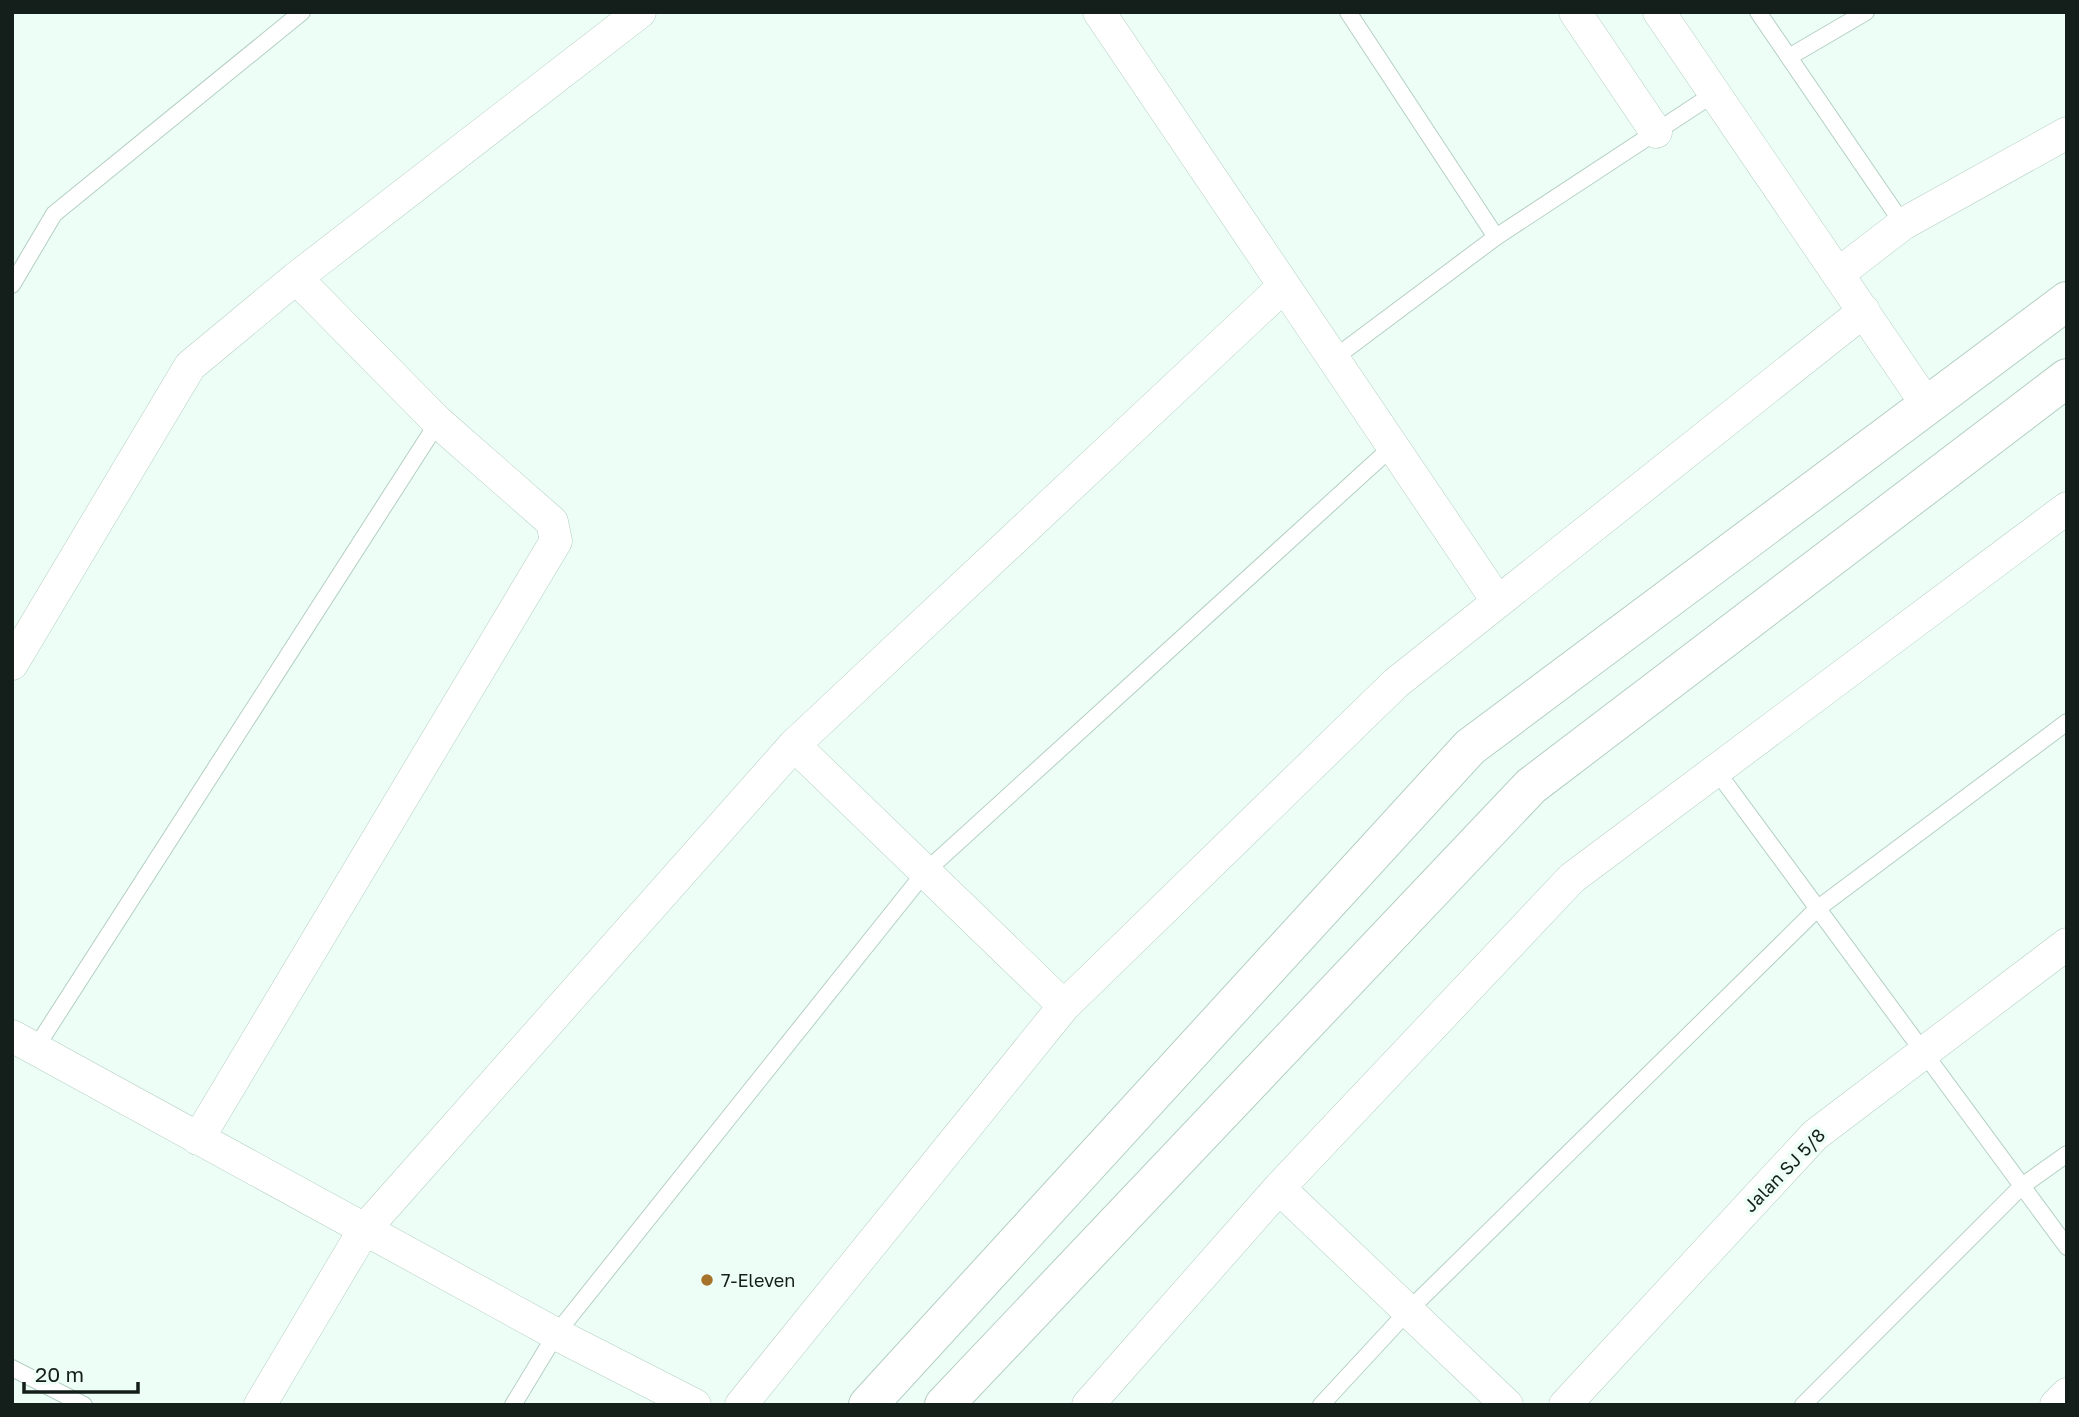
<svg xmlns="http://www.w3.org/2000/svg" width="2079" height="1417" font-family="'Golos Text',sans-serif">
	<rect width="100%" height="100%" fill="#edfef7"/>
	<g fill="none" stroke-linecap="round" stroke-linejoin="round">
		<g stroke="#b4cfc4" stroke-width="18">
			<path id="lane" d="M1348,12L1496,237
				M1758,12L1903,224
				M1789,57L1866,12
				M12,285L54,214L302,12
				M1333,359L1496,237L1715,93
				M1715,769L2067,1247
				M35,1049L438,422
				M12,1368L84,1405
				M513,1405L556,1334L925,872L1392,447
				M1321,1405L1408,1311L1817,909L2067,722
				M1803,1405L2022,1186L2067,1154"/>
		</g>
		<g stroke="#b4cfc4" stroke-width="33">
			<path id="street" d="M1099,12L1498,602
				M1575,12L1656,132
				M1659,12L1927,405
				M1838,274L1903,224L2067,133
				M12,664L190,366L296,278L640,12
				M794,745L1064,1006
				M12,1036L556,1334L695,1405
				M198,1139L556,541L552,522L438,422L296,278
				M1279,1188L1507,1405
				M260,1405L364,1230L794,745L1284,286
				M741,1405L1064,1006L1396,683L1864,311
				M1088,1405L1279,1188L1572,878L2067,508
				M1565,1405L1815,1135L2067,944
				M2056,1405L2067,1394"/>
		</g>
		<g stroke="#b4cfc4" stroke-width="40">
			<path id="secondary" d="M868,1405L1470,747L2067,301
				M944,1405L1531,786L2067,378"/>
		</g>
		<use href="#lane" stroke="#fff" stroke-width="16"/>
		<use href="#street" stroke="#fff" stroke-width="32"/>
		<use href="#secondary" stroke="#fff" stroke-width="38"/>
	</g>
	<circle fill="#a57329" stroke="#edfef7" stroke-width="2.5" cx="707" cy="1280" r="7"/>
	<g text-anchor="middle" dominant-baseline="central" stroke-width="7" stroke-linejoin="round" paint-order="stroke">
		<g font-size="18" fill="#141e1a" stroke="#edfef7">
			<text transform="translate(1784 1170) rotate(-46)">Jalan SJ 5/8</text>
		</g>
		<g font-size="18" fill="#141e1a" stroke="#edfef7" text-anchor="start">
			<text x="721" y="1280">7-Eleven</text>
		</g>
	</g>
	<rect width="2079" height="1417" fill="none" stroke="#141e1a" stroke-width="28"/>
	<path d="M24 1382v10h114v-10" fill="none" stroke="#141e1a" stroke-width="3.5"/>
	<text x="35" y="1382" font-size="21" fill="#141e1a" stroke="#edfef7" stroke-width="5" paint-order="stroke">20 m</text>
</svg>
